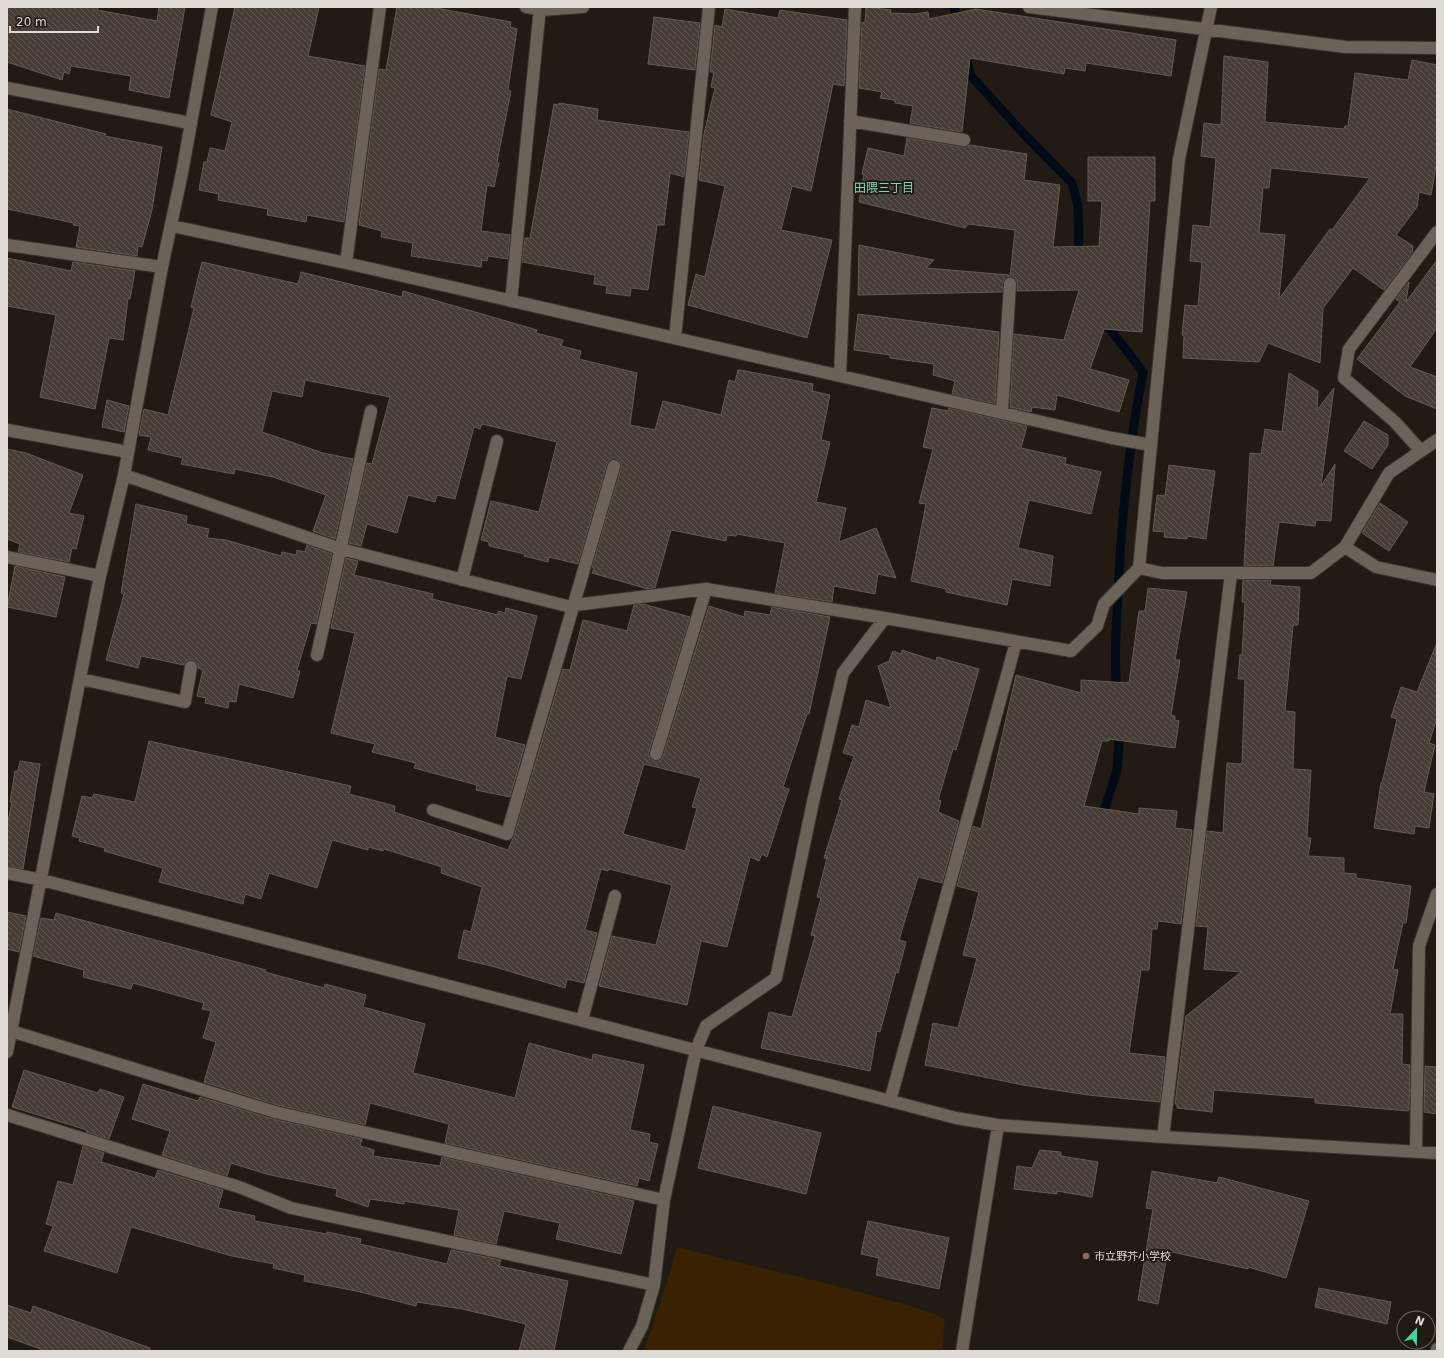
<svg xmlns="http://www.w3.org/2000/svg" width="1444" height="1358" font-family="'DejaVu Sans','Noto Sans JP',sans-serif">
	<defs>
		<pattern id="building-back-hatch" width="6" height="6" patternUnits="userSpaceOnUse"><rect width="6" height="6" fill="#463e34"/><path d="M-1 5l2 2M0 0l6 6M5-1l2 2" fill="none" stroke="#605950"/></pattern>
	</defs>
	<rect width="100%" height="100%" fill="#221b13"/>
	<path fill="#392201" d="M677,1247C741,1264 806,1277 870,1295C895,1302 921,1308 945,1319L942,1351H644L669,1276Z"/>
	<g fill="none" stroke-linecap="round" stroke-linejoin="round">
		<path stroke="#000b16" stroke-width="9" d="M954,7L958,24
			M966,56L971,76L1022,132L1072,183L1078,206L1079,259
			M1103,320L1143,372C1129,445 1121,520 1118,594C1116,628 1114,661 1117,694
			M1101,820L1117,770L1120,729"/>
	</g>
	<path fill="url(#building-back-hatch)" stroke="#645b51" fill-rule="evenodd" d="M7,7H98L97,10L157,21L159,7H185L169,98L129,90L131,76L71,66L69,74L64,72L62,80L7,62Z
		M235,7H319L308,56L365,66L344,222L307,215L306,222L267,215L268,209L218,200L219,194L199,190L204,162H207L210,148L225,151L232,122L211,115Z
		M397,7H431L511,22L510,27L517,29L508,90L511,91L497,162L499,163L494,187L487,185L481,231L510,235L508,259L488,256L487,261L482,260L481,267L411,256L413,243L381,237L382,231L359,225L379,69L386,70Z
		M866,7L891,10L890,13L915,14L928,12L929,19L976,9L1176,40L1171,76L1086,63L1085,71L1065,68L1064,74L970,58L962,132L910,123L913,106L895,103V100L880,98L882,92L859,88L862,22L865,23Z
		M725,9L778,18L780,10L847,20L844,86L833,84L811,191L792,186L781,230L832,240L807,338L688,305L696,274L705,277L725,186L699,180L704,134L715,88L711,87L714,72H710L715,25L722,27Z
		M654,17L700,23L695,70L648,64Z
		M1224,56L1268,62L1265,122L1344,129L1345,126H1348L1355,73L1408,80L1412,60L1437,65V161L1431,195L1419,192L1417,207L1396,235L1413,246L1412,253L1384,290L1353,268L1323,308L1320,363L1268,343L1259,362L1183,358L1184,336L1182,335L1185,305L1198,306L1202,262L1190,261L1193,225L1210,227L1216,158L1201,156L1204,123L1221,125ZM1271,168L1370,178L1332,230L1330,229L1279,299L1285,235L1259,233L1263,188H1269Z
		M559,103L598,109L597,120L689,132L684,177L670,173L664,225H657L648,290L631,288L630,296L606,293L607,286L594,284L595,275L522,262L525,238H530L554,104L559,105Z
		M7,109L106,134L105,136L162,147L152,210L142,247L138,246L137,256L76,247L80,226L73,225L74,223L7,209Z
		M907,138L963,147L970,145L1027,154L1024,180L1060,185L1053,247L1099,246L1102,201H1088V157H1155V201H1150L1142,332L1104,329L1090,369L1129,380L1119,412L1057,395L1055,410L1032,407L1031,412L1010,407L1014,334L1064,340L1079,290L1017,291V281L1010,277L1015,230L968,224L965,228L859,202L864,174H862L868,148L904,156Z
		M859,245L934,260L926,268L1009,275V277L1004,280L1002,292L858,295Z
		M7,258L71,271L73,262L135,271L130,299L128,298L123,340L109,338L95,409L40,397L56,315L7,306Z
		M1437,260V328L1410,367L1437,377V409L1405,396L1357,359L1400,302L1396,299L1409,282L1406,302Z
		M202,262L298,284L301,272L402,297L403,291L537,330L536,333L563,340L561,346L581,351L579,359L637,373L630,425L655,430L663,401L721,415L729,380L735,382L738,370H740L813,384L812,391L830,395L821,440L830,442L816,502L846,508L839,542L876,528L896,578L878,574L875,594L834,586L832,602L775,593L785,543L737,534L736,536L727,535L726,541L671,530L655,588L648,589L592,573L594,568L592,567L621,468L620,461L616,459L609,460L607,464L578,564L549,557L548,562L524,556L525,554L489,546V542L481,540L491,501L539,512L557,442L482,424L480,429L474,427L455,499L437,495L435,502L408,495L397,533L367,524L361,546L349,543L367,463L372,464L390,397L305,380L302,397L272,391L262,432L323,453L353,459L335,539L313,531L326,495L273,477L235,469L234,474L181,464L183,458L148,450L151,437L139,435L144,409L168,415L194,308L191,307Z
		M858,314L999,332L995,404L952,394L955,381L933,375L934,364L890,358V355L854,350Z
		M1289,373L1318,391L1317,410L1334,388L1321,486L1335,464L1331,521L1316,520L1315,526L1279,522L1273,566H1244L1250,453L1261,454L1265,429L1282,432Z
		M107,400L129,406L124,432L102,427Z
		M932,408L948,411L949,408L1027,426L1021,448L1066,458L1065,464L1101,472L1091,514L1029,500L1018,548L1053,556L1050,586L1012,579L1007,605L946,592V589L911,581L926,504L919,503L933,449L923,447Z
		M1364,421L1388,435V445L1372,469L1344,451Z
		M7,449L26,453L83,475L69,513L84,516L76,549L72,548L69,562L18,552L20,544L7,539Z
		M1169,465L1215,471L1206,539L1187,536V539L1164,537L1165,532L1153,531L1157,495L1165,496Z
		M1380,503L1408,522L1389,551L1362,533Z
		M136,504L187,516L186,524L209,529L207,538L226,540L281,556L282,552L296,555L297,550L305,552L307,545L332,554L316,624L311,623L297,670L300,671L293,698L239,684L236,702L229,701L228,708L205,703L206,698L197,696L203,670L198,668V664L193,660H188L184,665L141,656L138,668L106,660L124,594L121,593Z
		M346,558L358,561L354,575L433,594L432,599L498,615V611L505,613L506,608L537,616L521,679L507,676L495,737L525,745L510,797L476,790L477,785L414,768L416,763L372,752L375,744L331,733L355,633L331,628Z
		M15,566L65,577L56,617L7,607Z
		M1243,580H1271L1270,585L1300,587L1298,625H1293L1285,711L1295,712L1293,769L1311,770L1307,838H1311L1308,856L1344,858V873L1356,874V878L1411,886L1406,923H1403L1393,969L1398,970L1390,1014H1403L1402,1064L1410,1065L1409,1111L1315,1103V1098L1214,1090L1212,1112L1177,1108V1104H1175L1186,1016L1241,972L1204,969L1208,927L1196,926L1207,831L1223,833L1227,763L1242,764L1245,679H1238L1240,655H1242L1245,602H1242Z
		M1148,588L1187,592L1175,660H1180L1171,715L1175,716V720L1179,721L1175,748L1109,739V741H1102L1084,806L1139,814V808L1177,811L1175,828L1192,830L1181,924L1158,921L1157,929H1152L1149,970H1141L1129,1053L1165,1057L1160,1102L1088,1095L1023,1085L925,1065L933,1023L958,1028L977,958L963,955L979,892L957,886L973,826L981,829L1016,675L1081,693V680L1129,683L1139,611H1145Z
		M643,604L690,617L649,752L650,759L654,761L661,760L663,756L709,606L744,617L745,611L770,615L772,607L830,617L809,714H807L783,787L789,789L767,857L762,854L759,861L750,857L727,947L701,941L687,1005L599,986L612,936L656,945L672,885L609,869L608,871L601,869L585,930L597,933L584,983L567,979L565,988L495,967L458,958L464,930L471,932L482,887L441,873L442,867L384,849L383,851L368,847V850L332,840L317,888L269,873L261,899L245,894L243,904L159,882L163,868L104,851L105,848L79,841L80,838L72,836L82,796L92,798L94,794L135,802L149,741L351,786L349,794L395,806L394,812L508,850L514,836L563,669L570,670L583,620L627,631L634,605ZM644,764L701,778L692,807L697,808L685,851L623,834Z
		M1436,645L1437,718L1429,743L1435,745L1424,792L1434,794L1429,828L1415,826L1414,834L1374,828L1381,783H1382L1397,719L1391,717L1401,687L1417,692Z
		M902,650L936,661L937,657L979,669L956,750L953,749L938,800L941,801L938,812L959,821L942,883L918,877L899,940L906,942L898,973L896,972L880,1032L877,1031L870,1071L761,1048L769,1012L792,1017L815,936L811,935L821,898L817,897L827,858H824L842,800L839,799L854,756L843,753L852,725L859,727L866,700L891,708L878,666L889,661L893,651L901,654Z
		M20,761L40,764L23,869L7,866V826L12,802H10L15,771H18Z
		M7,912L26,916L19,952L7,949Z
		M56,913L266,970L265,972L324,988L325,984L366,995L363,1007L425,1024L413,1073L515,1098L529,1043L592,1060L593,1054L644,1065L630,1130L650,1134L649,1142L658,1144L649,1181L639,1178L637,1186L445,1143L449,1124L370,1103L365,1125L277,1105L204,1082L216,1042L203,1038L211,1011L202,1009L204,1003L133,983L131,989L83,977L84,970L33,956L41,918L54,920Z
		M1425,1066L1437,1067V1114L1424,1112Z
		M24,1070L98,1093L100,1089L124,1097L109,1139L86,1132L87,1130L12,1107Z
		M143,1084L198,1101L200,1097L273,1119L362,1139L360,1146L374,1150L373,1156L440,1166L442,1157L634,1201L621,1254L556,1239L560,1223L504,1211L496,1244L454,1235L459,1210L404,1201V1204L370,1199L368,1207L336,1196L337,1189L266,1174L231,1163L227,1176L162,1155L170,1131L132,1119Z
		M713,1106L821,1133L806,1194L698,1168Z
		M83,1146L104,1153L101,1162L155,1178L158,1170L223,1190L218,1208L255,1216L254,1221L327,1234V1232L361,1239L360,1244L447,1264L451,1250L501,1260L499,1266L568,1281L554,1351H519L526,1324L462,1309L417,1302L416,1306L356,1291L304,1281L305,1275L273,1268L274,1264L232,1256L131,1227L117,1273L44,1251L53,1226L46,1224L58,1181L73,1185Z
		M1040,1150L1061,1152V1156L1098,1162L1092,1197L1057,1191V1194L1014,1189L1017,1166L1032,1168Z
		M1152,1171L1217,1183L1219,1177L1309,1201L1286,1278L1248,1267V1269L1168,1251L1158,1304L1138,1300L1153,1209L1146,1208Z
		M868,1221L949,1238L939,1289L876,1275L879,1258L861,1254Z
		M1319,1288L1391,1302L1387,1324L1315,1307Z
		M7,1305L31,1313L33,1306L150,1348V1351H46L7,1337Z"/>
	<g fill="none" stroke-linecap="round" stroke-linejoin="round">
		<g stroke="#3a3530" stroke-width="14">
			<path id="minor" d="M526,7L540,10L583,7
				M1029,7L1346,47L1437,48
				M7,88L190,123
				M850,121L964,140
				M172,226L346,263L1112,438L1151,445
				M7,245L162,267
				M346,263L380,7
				M511,301L540,7
				M675,338L709,7
				M840,376L855,7
				M1002,412L1010,284
				M7,430L128,452
				M1421,451L1395,422L1344,378L1349,349L1437,232
				M124,475L341,549L567,606L706,589L885,618L1071,651L1097,626L1104,604L1139,568L1179,159L1211,7
				M1345,547L1376,567L1437,580
				M7,557L100,576
				M1139,568L1162,573H1311L1345,547L1389,473L1437,440
				M462,580L497,441
				M317,655L371,411
				M81,679L185,702L191,667
				M656,754L706,589
				M433,810L507,834L614,466
				M7,873L42,880L956,1118L998,1125L1163,1137L1437,1153
				M582,1020L615,896
				M11,1031L275,1112L664,1200
				M7,1052L100,576L124,475L162,267L182,173L212,7
				M890,1101L1016,642
				M7,1115L239,1187L291,1208L654,1285
				M1163,1137L1231,573
				M1416,1151L1419,946L1437,894
				M629,1351L642,1326L654,1285L664,1200L696,1050L706,1026L776,978L813,802L843,673L885,618
				M962,1351L998,1125
				M1437,1351V1349"/>
		</g>
		<use href="#minor" stroke="#6b6258" stroke-width="12"/>
	</g>
	<circle fill="#8d6e63" stroke="#221b13" stroke-width="1.5" cx="1086" cy="1256" r="4"/>
	<g text-anchor="middle" dominant-baseline="central" stroke-width="4" stroke-linejoin="round" paint-order="stroke">
		<g font-size="11" fill="#dfdad4" stroke="#221b13" text-anchor="start">
			<text x="1094" y="1256">市立野芥小学校</text>
		</g>
		<g font-size="12" fill="#7ed6b2" stroke="#221b13">
			<text x="884" y="188">田隈三丁目</text>
		</g>
	</g>
	<rect width="1444" height="1358" fill="none" stroke="#dfdad4" stroke-width="16"/>
	<g transform="translate(1416 1330) rotate(22)"><circle r="19" fill="#221b13" stroke="#6e6760"/>
	<path d="M0-3L7 15L0 10L-7 15Z" fill="#3fd4a2"/>
	<text y="-6" font-size="11" font-weight="bold" text-anchor="middle" fill="#dfdad4">N</text>
	</g>
	<path d="M10 26v6h88v-6" fill="none" stroke="#dfdad4" stroke-width="2"/>
	<text x="16" y="26" font-size="12" fill="#dfdad4" stroke="#221b13" stroke-width="3" paint-order="stroke">20 m</text>
</svg>
